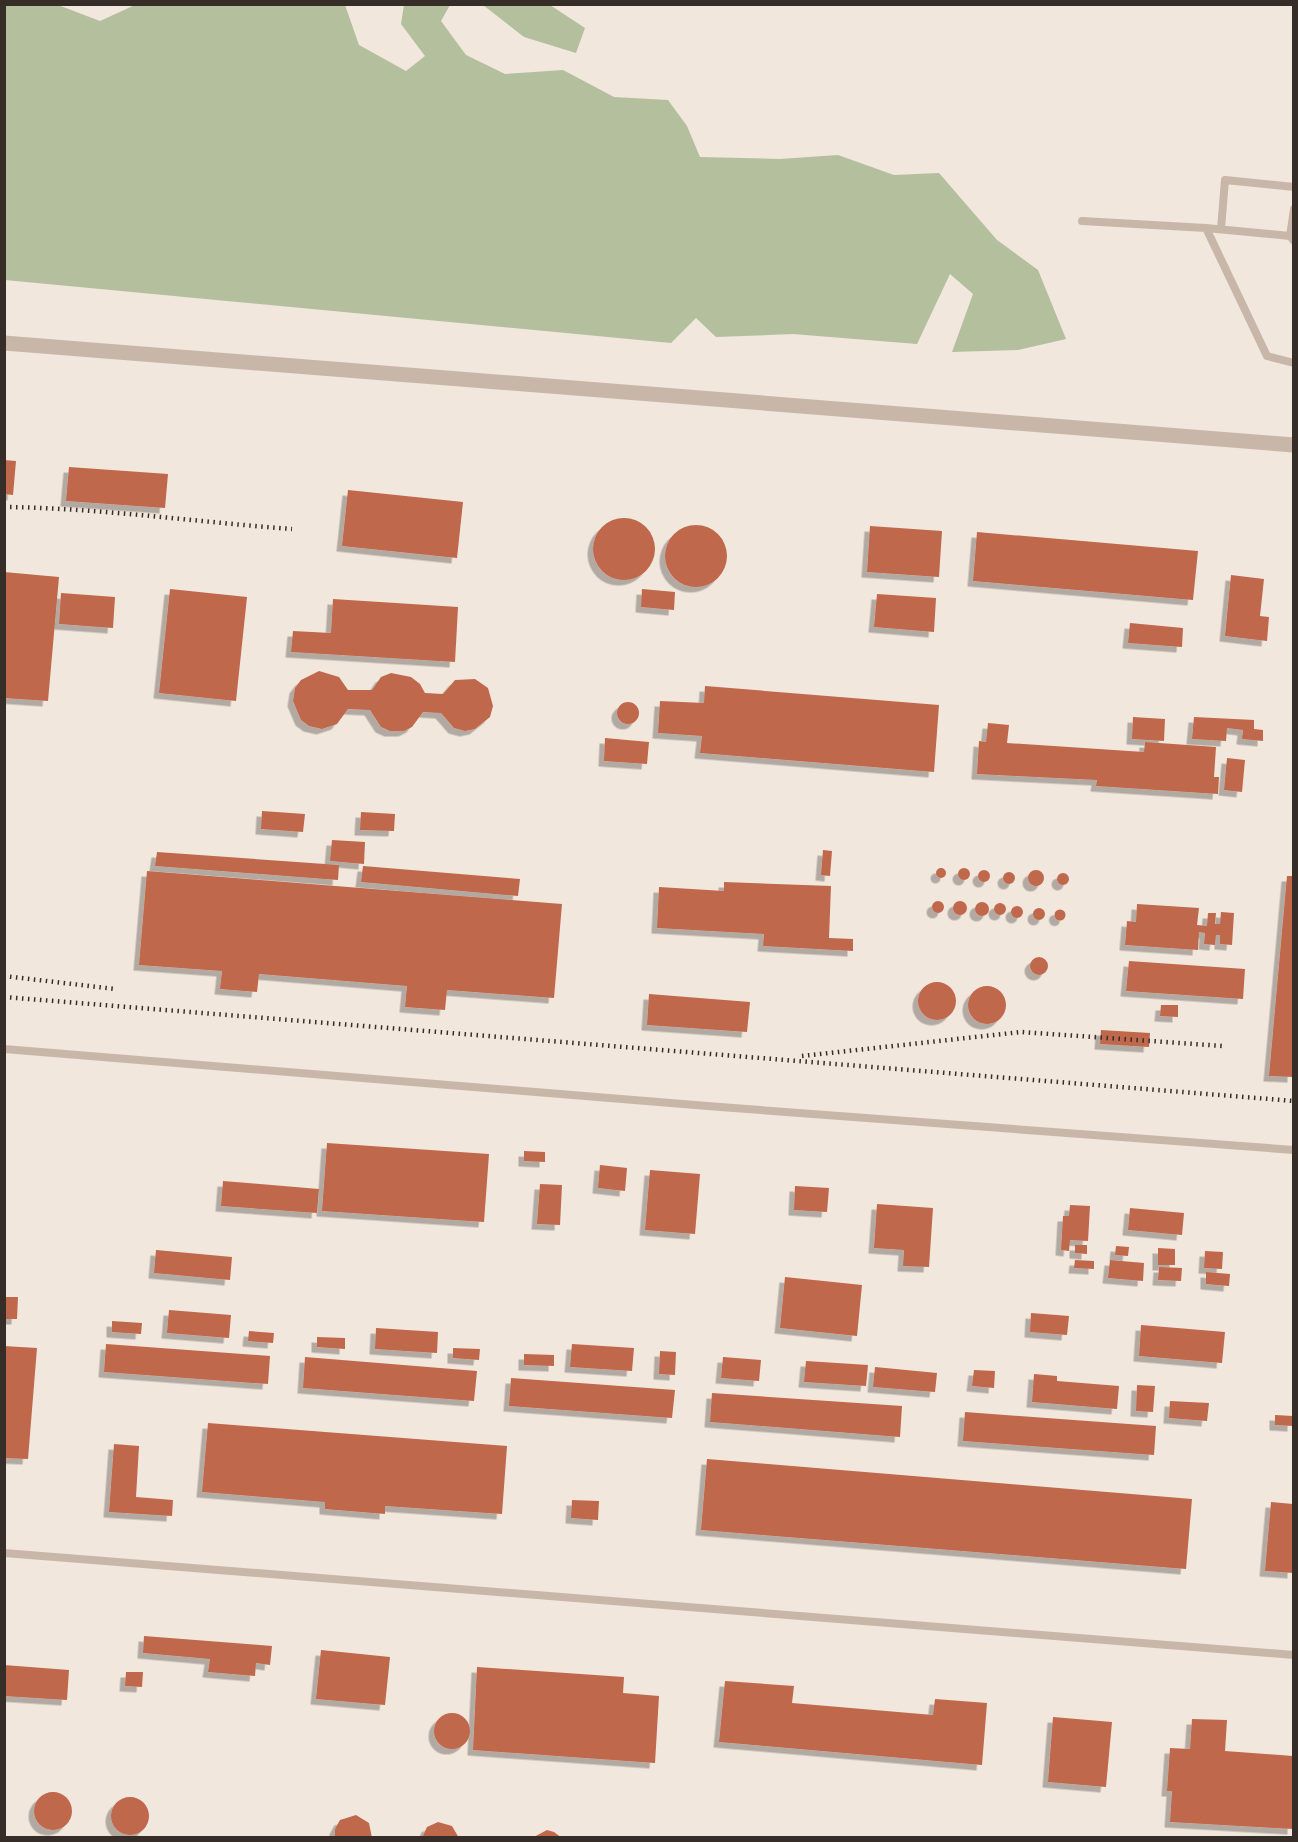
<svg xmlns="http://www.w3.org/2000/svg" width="1298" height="1842" font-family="Barlow,sans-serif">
	<defs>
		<filter id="shadow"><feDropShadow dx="-5.5" dy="5.5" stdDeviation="0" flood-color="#0004"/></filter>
	</defs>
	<rect width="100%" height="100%" fill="#f1e7dd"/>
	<path fill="#b4bf9d" d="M4,5H58L100,21L135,5H345L359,45L406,71L425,56L401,24L404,5H450L441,21L466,55L505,74L563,70L614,97L668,100L687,126L700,157L780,159L838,155L894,175L939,173L997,240L1038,270L1066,339L1018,350L952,352L973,294L950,274L917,344L793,334L716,337L696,318L671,343L5,280Z
		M483,5H550L585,28L576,53L524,37Z"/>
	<path fill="#c0684c" filter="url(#shadow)" d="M4,460L16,461L13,495L4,494Z
		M69,467L168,474L165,508L66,501Z
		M348,490L463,502L457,558L342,546Z
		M593 549a31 31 0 1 1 62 0a31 31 0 1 1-62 0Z
		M665 556a31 31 0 1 1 62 0a31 31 0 1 1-62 0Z
		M870,526L942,531L939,577L867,572Z
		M977,532L1198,551L1193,600L973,581Z
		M4,572L59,577L48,701L4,698Z
		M1231,575L1264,579L1260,616L1269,617L1267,641L1225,636Z
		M170,589L247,597L236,701L159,693Z
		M642,589L675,592L674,610L641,607Z
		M61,593L115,597L113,628L59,624Z
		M877,594L936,598L934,632L874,627Z
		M333,599L458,607L455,662L291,652L293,631L331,633Z
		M1130,623L1183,628L1182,647L1128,643Z
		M319,671L339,677L348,690H372L381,677L391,673L411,677L420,684L425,693L443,694L455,680L475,679L488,688L493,706L490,717L475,729L465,731L454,728L441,713L423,712L412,727L404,731H390L381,727L370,710L348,709L337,724L322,729L309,726L301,720L293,701L295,688L301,680Z
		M705,686L939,705L934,772L700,753L702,736L658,733L660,701L704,703Z
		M617 713a11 11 0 1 1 22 0a11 11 0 1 1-22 0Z
		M1133,717L1165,719L1164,741L1132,739Z
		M1194,717L1254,720V729L1263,730V741L1242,739L1243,730L1227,728L1226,741L1192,739Z
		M988,723L1009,725L1007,743L1144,752L1145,742L1216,747L1214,777H1219L1218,794L1096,786L1097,780L977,774L979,741L986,742Z
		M605,738L649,742L647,764L604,761Z
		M1227,758L1245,760L1242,792L1224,790Z
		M262,811L305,814L303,832L261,829Z
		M361,812L395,814L394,831L360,830Z
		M332,840L365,842L364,864L330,861Z
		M823,850L832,851L830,876L821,875Z
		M157,852L339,865L338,880L155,866Z
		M363,866L520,879L518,896L361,882Z
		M958 874a6 6 0 1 1 12 0a6 6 0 1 1-12 0Z
		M936 873a5 5 0 1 1 10 0a5 5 0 1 1-10 0Z
		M978 876a6 6 0 1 1 12 0a6 6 0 1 1-12 0Z
		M1028 878a8 8 0 1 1 16 0a8 8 0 1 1-16 0Z
		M147,871L562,904L554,998L447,990L445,1010L405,1007L407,986L259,974L257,992L220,989L222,971L139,965Z
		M1003 878a6 6 0 1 1 12 0a6 6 0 1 1-12 0Z
		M1057 879a6 6 0 1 1 12 0a6 6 0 1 1-12 0Z
		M1287,876H1293V1077L1269,1076Z
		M724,882L831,886L829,938L853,939V951L763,946L764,934L657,928L659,887L724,891Z
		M932 907a6 6 0 1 1 12 0a6 6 0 1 1-12 0Z
		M953 908a7 7 0 1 1 14 0a7 7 0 1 1-14 0Z
		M975 909a7 7 0 1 1 14 0a7 7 0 1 1-14 0Z
		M994 909a6 6 0 1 1 12 0a6 6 0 1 1-12 0Z
		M1137,904L1199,908L1197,925L1207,926L1208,913H1216L1215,924H1220L1221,912L1234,913L1232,945L1220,944V935H1216L1215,945L1204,944L1205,933L1199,932L1198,950L1125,945L1127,921L1136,922Z
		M1011 912a6 6 0 1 1 12 0a6 6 0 1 1-12 0Z
		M1033 914a6 6 0 1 1 12 0a6 6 0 1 1-12 0Z
		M1054.5 915a5.5 5.5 0 1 1 11 0a5.5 5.5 0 1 1-11 0Z
		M1030 966a9 9 0 1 1 18 0a9 9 0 1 1-18 0Z
		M1129,961L1245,969L1243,999L1126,991Z
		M918 1001a19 19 0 1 1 38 0a19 19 0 1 1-38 0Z
		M968 1005a19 19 0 1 1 38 0a19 19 0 1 1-38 0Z
		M649,994L750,1002L747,1032L647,1025Z
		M1161,1005H1178V1017L1160,1016Z
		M1101,1030L1150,1033L1149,1047L1100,1044Z
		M327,1143L489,1154L484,1222L322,1211Z
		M524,1151L545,1152V1162L524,1161Z
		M600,1165L627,1168L625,1191L598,1188Z
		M650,1170L700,1174L695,1234L645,1230Z
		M223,1181L319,1189L317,1213L221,1206Z
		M540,1184L562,1185L560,1225L537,1224Z
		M795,1186L829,1188L827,1212L794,1210Z
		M877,1204L933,1208L929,1267L903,1266L904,1250L874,1248Z
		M1070,1205L1090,1206L1088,1241L1070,1240L1069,1251L1061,1250L1063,1216H1069Z
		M1130,1208L1184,1213L1182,1235L1128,1230Z
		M1075,1245H1087V1254L1075,1253Z
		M1116,1246L1129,1247L1128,1256L1115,1255Z
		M1158,1248L1175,1249V1265H1158Z
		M156,1250L232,1257L230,1280L154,1273Z
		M1205,1251L1223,1252L1222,1269L1204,1268Z
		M1075,1260L1094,1261V1269L1074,1268Z
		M1110,1260L1144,1263L1143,1281L1108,1278Z
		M1159,1267L1182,1268L1181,1281L1158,1280Z
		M1206,1272L1230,1274L1229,1286L1206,1284Z
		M785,1277L862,1285L857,1336L780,1328Z
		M4,1297H18L17,1319H4Z
		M169,1310L231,1315L229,1338L167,1333Z
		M1031,1313L1069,1316L1067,1335L1030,1332Z
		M112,1321L142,1323L141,1334L112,1332Z
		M1141,1325L1225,1332L1222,1363L1139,1356Z
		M376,1328L438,1332L437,1353L375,1349Z
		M249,1331L274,1333L273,1343L248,1341Z
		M317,1337L345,1338V1349L317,1347Z
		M106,1344L270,1356L268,1384L104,1372Z
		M572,1344L634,1348L632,1371L570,1367Z
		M4,1346L37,1348L28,1459L4,1458Z
		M453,1348L480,1349L479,1360L453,1358Z
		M660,1351L676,1352L675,1375L659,1374Z
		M524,1354L554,1355V1366L524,1365Z
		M305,1357L477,1371L474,1401L303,1388Z
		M723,1357L761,1360L759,1381L721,1378Z
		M806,1361L868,1365L866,1386L804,1382Z
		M875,1367L937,1373L935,1392L873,1387Z
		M974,1370L995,1371L994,1388L972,1386Z
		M1034,1374L1057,1376V1381L1119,1386L1117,1409L1032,1402Z
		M511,1378L675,1390L672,1418L509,1406Z
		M1137,1385L1155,1386L1153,1412L1136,1411Z
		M712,1393L902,1406L900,1437L710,1422Z
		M1170,1401L1209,1403L1207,1421L1169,1418Z
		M965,1412L1156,1426L1154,1455L963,1441Z
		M1275,1415L1293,1416V1426L1275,1425Z
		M208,1423L507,1446L502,1514L385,1506V1514L325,1509V1502L202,1492Z
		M114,1444L139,1446L136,1497L173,1500L172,1516L109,1512Z
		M707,1459L1192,1499L1186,1569L701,1530Z
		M572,1500L599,1501L598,1520L571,1518Z
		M1271,1502L1293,1504V1573L1265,1571Z
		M144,1636L272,1646L270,1665L256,1663L255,1676L208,1672L210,1659L143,1653Z
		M321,1650L390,1657L385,1705L316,1699Z
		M4,1665L69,1670L67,1700L4,1696Z
		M477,1667L624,1677L623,1693L659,1696L655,1763L473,1750Z
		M126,1672H143L142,1687L125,1686Z
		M725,1681L794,1686L792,1703L933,1715L935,1699L987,1703L982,1765L719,1742Z
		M434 1731a18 18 0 1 1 36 0a18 18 0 1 1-36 0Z
		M1053,1717L1112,1722L1106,1787L1048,1782Z
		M1192,1719L1227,1720L1225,1751L1293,1756V1829L1170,1822L1172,1791H1167L1170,1748L1190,1749Z
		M34 1811a19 19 0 1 1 38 0a19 19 0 1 1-38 0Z
		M111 1816a19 19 0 1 1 38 0a19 19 0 1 1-38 0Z
		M356,1815L369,1823L372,1838H335V1829L340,1820Z
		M438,1822L452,1826L459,1838H422L427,1827Z
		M547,1830L554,1832L562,1838H532Z"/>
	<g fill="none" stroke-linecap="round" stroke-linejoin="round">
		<path stroke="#c8b7a9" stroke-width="8" d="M1294,209L1290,236L1294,241
			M1082,221L1206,228L1267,356L1294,363
			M1206,228L1290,236
			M1221,229L1225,180L1294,187
			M4,1049L720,1107L1294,1150
			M4,1553L1294,1655"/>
		<path stroke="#c8b7a9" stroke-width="15" d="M4,343L1294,445"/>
		<path stroke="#362d28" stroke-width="4.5" stroke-dasharray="1.5 4.5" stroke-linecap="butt" d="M4,507C100,508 196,522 292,529
			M4,976L115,989
			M4,997L1294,1101
			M802,1056L1021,1032L1223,1046"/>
	</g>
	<rect width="1298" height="1842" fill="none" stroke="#362d28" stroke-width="12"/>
</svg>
